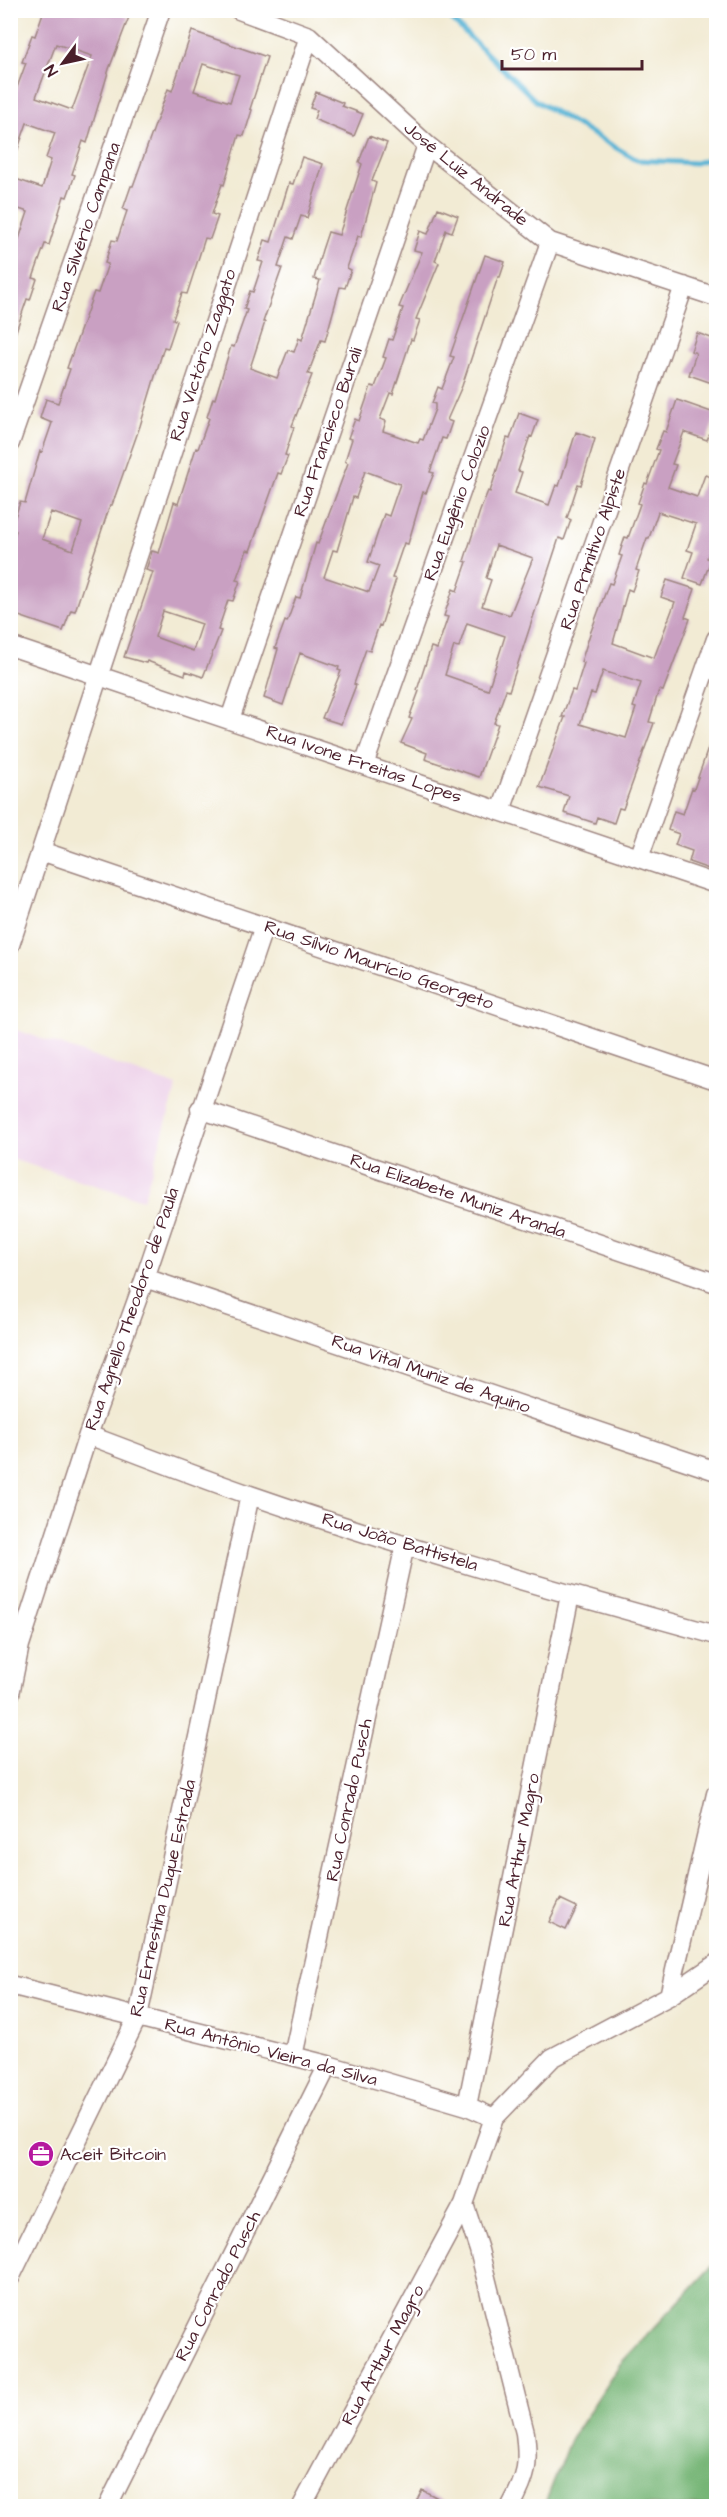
<svg xmlns="http://www.w3.org/2000/svg" width="727" height="2517" font-family="'Architects Daughter',sans-serif">
	<rect width="100%" height="100%" fill="#fff"/>
	<filter id="ink" filterUnits="userSpaceOnUse"><feTurbulence type="fractalNoise" baseFrequency=".0167" numOctaves="2"/><feDisplacementMap in="SourceGraphic" scale="12" xChannelSelector="R" yChannelSelector="G"/><feConvolveMatrix kernelMatrix="1 2 1 2 8 2 1 2 1" color-interpolation-filters="sRGB"/></filter>
	<filter id="wash" filterUnits="userSpaceOnUse"><feTurbulence type="fractalNoise" baseFrequency=".008" numOctaves="4" result="noise"/><feDisplacementMap in="SourceGraphic" scale="24" xChannelSelector="R" yChannelSelector="G"/><feGaussianBlur stdDeviation="1.35" result="paint"/><feColorMatrix in="noise" values="0 0 0 0 0 0 0 0 0 0 0 0 0 0 0 0 0 1.4 0 .05"/><feComposite in="paint" operator="in"/></filter>
	<g filter="url(#wash)">
		<rect width="100%" height="100%" fill="#f2ebd4"/>
		<path fill="#edd1e9" d="M11,1028L177,1086L143,1200L11,1159Z"/>
		<path fill="#76b576" stroke="#606a50" stroke-width="1.5" d="M716,2262V2506H544L569,2442L620,2364Z"/>
		<g fill="none" stroke-linecap="round" stroke-linejoin="round">
			<path stroke="#56b4d5" stroke-width="5" d="M445,10L451,19L536,101L637,160L696,163L716,156"/>
		</g>
		<g id="blocks">
			<path fill="#c9a0c2" fill-rule="evenodd" d="M44,10H110L129,17L109,69L87,143L83,141L72,174L75,175L67,197L64,196L49,245L45,244L33,278L37,279L30,300L27,299L13,340L10,339V249L15,238L19,239L28,212L10,206V177L42,188L51,160L46,158L55,133L27,123L13,163H10V97L13,89L16,90L26,63L22,62L32,35L35,36ZM56,44L92,56L72,110L36,97Z
				M192,31L267,57L250,109L252,110L244,136L239,135L224,185L222,184L212,214L218,216L210,239L205,238L187,294L182,293L173,319L177,321L168,348L164,347L140,426L112,505H110L75,611L71,610L63,631L10,613V547L16,531L11,529L20,502L25,503L40,451L42,452L52,423L40,418L46,399L58,403L70,369L67,368L94,292L98,293L108,264L105,263L112,240L117,241L127,211L123,209L131,186H133L168,89L172,91ZM203,64L239,75L230,102L194,91ZM51,512L82,523L73,550L42,539Z
				M316,92L343,103L342,106L363,114L354,136L314,119L317,110L310,108Z
				M369,136L387,143L372,181L376,183L361,237L358,236L347,268L351,270L345,288L340,287L325,341L321,340L308,374L312,375L292,426L294,427L285,455L288,456L281,474L278,473L250,551L247,550L236,580L240,581L233,601L228,600L218,630L221,631L203,677L186,671L185,675L147,661L146,663L124,657L153,572L146,570L152,551L159,553L174,502L178,504L196,448L198,449L209,418L207,417L213,398L215,399L231,346L234,347L247,310L244,309L250,291L253,292L263,262L258,261L265,240L271,242L289,183L293,184L302,157L323,164L307,218L301,216L293,239L288,237L278,267L282,268L263,322H265L250,368L277,378L288,350L294,352L299,338L302,340L320,280L314,279L322,250L328,232L339,235L362,164L359,162ZM163,611L202,624L193,651L155,637Z
				M438,208L458,216L452,232L446,230L435,261L439,263L416,319L420,320L413,340L411,339L393,394L390,393L380,419L386,421L383,431L418,443L420,439L423,440L435,409V404L432,403L438,387L442,389L454,357L450,356L485,255L505,262L500,277H498L462,386L447,420L452,422L446,439L442,438L430,472L434,473L426,493L423,492L408,544L404,543L392,578L396,579L381,626L379,625L370,651L366,649L354,684L356,685L341,724L322,718L341,671L338,670L339,667L300,653L283,705L264,698L278,649L275,648L285,621L287,622L296,597L300,598L316,543L318,544L348,463L345,461L352,439L348,438L355,419L359,421L371,386L375,387L386,358L383,357L389,339L392,340L403,308L399,307L422,252L414,250L420,231L428,234ZM365,471L400,484L389,516L384,514L368,562L379,566L369,592L324,577L333,550L337,551L353,497L356,498Z
				M697,333L717,340V368L712,383L689,375L696,353L691,351Z
				M677,400L717,414L707,440L684,432L672,464L676,465L668,487L697,497L705,475L717,479V531L707,558L711,560L702,584L684,578L693,552L687,550L696,524L658,512L649,538H647L636,570L639,571L632,591L628,589L613,643L654,658L675,602L661,597L667,580L695,589L685,617L690,619L663,691L659,690L649,722L654,723L623,809L619,808L614,823L597,817L595,823L564,813L569,796L539,787L565,717H562L572,690L575,691L584,663L581,662L590,634L609,583L612,584L622,556L619,555L625,537L628,538L640,504L638,503L645,483L647,484L659,450L656,449L663,431L666,432ZM603,671L641,683L633,707L636,708L626,738L580,724L591,693L595,694Z
				M519,413L538,420L532,437L530,436L518,471L522,472L515,493L549,505L556,485L559,486L576,432L595,439L581,485L578,484L567,518L571,520L564,540L559,538L509,691L506,690L494,723L498,724L479,777L425,759L427,753L401,743L412,719L409,718L419,691L417,690L431,647L437,649L448,617L444,616L453,589L457,591L467,562L464,561L480,511L488,491L490,492L507,438L510,439ZM496,545L533,558L510,615L482,606L491,580L486,578ZM467,623L505,636L488,690L445,675L454,646L459,647Z
				M714,731H717V848L709,869L689,862L692,851L675,845L679,834L668,830L674,811L683,814L692,788L694,789Z
				M560,1899L577,1907L566,1930L549,1922Z
				M422,2490L454,2506H414Z"/>
		</g>
	</g>
	<g filter="url(#ink)">
		<use href="#blocks" fill-opacity="0" stroke="#9e8580" stroke-width="1.5"/>
		<g fill="none" stroke-linecap="round" stroke-linejoin="round">
			<g stroke="#9e8580" stroke-width="21">
				<path id="street" d="M239,10L309,36L427,145L550,242L716,297
					M10,443L161,10
					M10,646L716,884
					M230,719L427,145
					M364,765L550,242
					M501,811L684,286
					M41,851L716,1080
					M639,858L716,639
					M10,945L309,36
					M200,1109L716,1283
					M145,1278L716,1471
					M88,1435C142,1455 195,1476 250,1495C403,1548 560,1592 716,1635
					M10,1694L20,1645L88,1435L145,1278L264,926
					M10,1985L328,2065L467,2106L494,2118
					M669,1996L716,1794
					M293,2056L405,1545
					M467,2106L570,1595
					M464,2204L479,2250L525,2433C529,2466 527,2476 511,2506
					M10,2278L138,2016L250,1495
					M108,2506L328,2065
					M302,2506L464,2204L494,2118L552,2058L669,1996L716,1964"/>
			</g>
			<use href="#street" stroke="#fff" stroke-width="18"/>
		</g>
	</g>
	<defs>
		<g id="office-disc" transform="scale(1.35)"><circle r="9.5" fill="#b5179e" stroke="#fff"/><path d="M-6-3h4V-5.5h4V-3h4V5H-6ZM-1-4.5V-3h2v-1.5ZM-6 0V1H6V0Z" fill="#fff"/></g>
	</defs>
	<g fill-rule="evenodd">
		<use href="#office-disc" x="41" y="2154"/>
	</g>
	<g text-anchor="middle" dominant-baseline="central" stroke-width="4.5" stroke-linejoin="round" paint-order="stroke">
		<g font-size="18" fill="#4a1f2b" stroke="#fff">
			<text transform="translate(466 174) rotate(39)">José Luiz Andrade</text>
			<text transform="translate(86 227) rotate(-71)">Rua Silvério Campana</text>
			<text transform="translate(203 355) rotate(-72)">Rua Victório Zaggato</text>
			<text transform="translate(328 432) rotate(-71)">Rua Francisco Burali</text>
			<text transform="translate(457 503) rotate(-70)">Rua Eugênio Colozio</text>
			<text transform="translate(593 549) rotate(-71)">Rua Primitivo Alpiste</text>
			<text transform="translate(364 764) rotate(19)">Rua Ivone Freitas Lopes</text>
			<text transform="translate(379 965) rotate(19)">Rua Sílvio Maurício Georgeto</text>
			<text transform="translate(458 1196) rotate(19)">Rua Elizabete Muniz Aranda</text>
			<text transform="translate(132 1309) rotate(-71)">Rua Agnello Theodoro de Paula</text>
			<text transform="translate(431 1374) rotate(19)">Rua Vital Muniz de Aquino</text>
			<text transform="translate(400 1542) rotate(17)">Rua João Battistela</text>
			<text transform="translate(349 1800) rotate(-78)">Rua Conrado Pusch</text>
			<text transform="translate(519 1850) rotate(-79)">Rua Arthur Magro</text>
			<text transform="translate(163 1898) rotate(-77)">Rua Ernestina Duque Estrada</text>
			<text transform="translate(271 2052) rotate(15)">Rua Antônio Vieira da Silva</text>
			<text transform="translate(218 2286) rotate(-63)">Rua Conrado Pusch</text>
			<text transform="translate(383 2355) rotate(-62)">Rua Arthur Magro</text>
		</g>
		<g font-size="18" fill="#4a1f2b" stroke="#fff" text-anchor="start">
			<text x="60" y="2154">Aceit Bitcoin</text>
		</g>
	</g>
	<rect width="727" height="2517" fill="none" stroke="#fff" stroke-width="36"/>
	<g transform="translate(63 63) rotate(237)" stroke="#ffffff" stroke-width="4.5" paint-order="stroke">
	<path d="M0-4.5L10 22L0 15L-10 22Z" fill="#4a1f2b"/>
	<text y="-9" font-size="16" font-weight="bold" text-anchor="middle" fill="#4a1f2b">N</text>
	</g>
	<path d="M502 60v9h140v-9" fill="none" stroke="#4a1f2b" stroke-width="3"/>
	<text x="511" y="60" font-size="18" fill="#4a1f2b" stroke="#ffffff" stroke-width="4.5" paint-order="stroke">50 m</text>
</svg>
